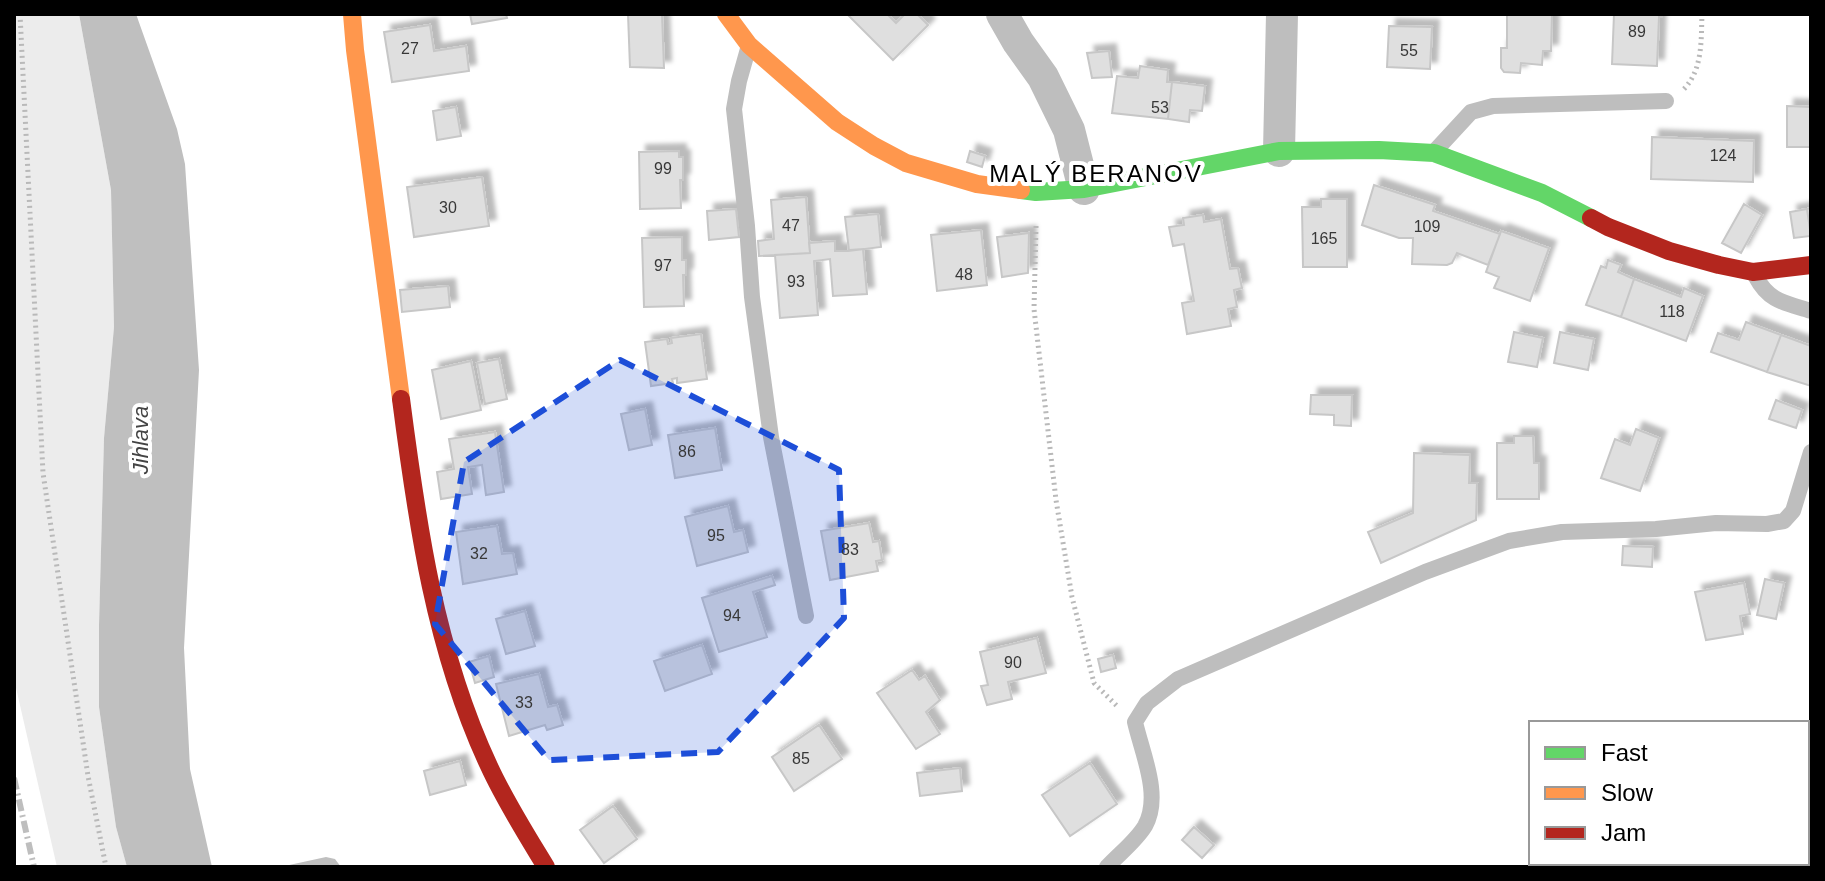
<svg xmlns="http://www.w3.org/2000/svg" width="1825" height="881" font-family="Helvetica,sans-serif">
	<defs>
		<filter id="shadow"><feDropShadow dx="7" dy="-7" stdDeviation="2" flood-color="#0004"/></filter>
	</defs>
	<rect width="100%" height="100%" fill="#fff"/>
	<path fill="#ececec" d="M14,14H79L111,190L114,327L104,438L99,625V707L116,827L127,867H57L14,679Z"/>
	<path fill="#bfbfbf" d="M79,14H136L177,129L185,164L199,370L184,648L190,769L212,867H127L116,827L99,707V625L104,438L114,327L111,190Z
		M326,857L335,859L341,867H280Z"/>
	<path fill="#dfdfdf" stroke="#c7c7c7" stroke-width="2" filter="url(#shadow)" d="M470,14H506L507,18L472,24Z
		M628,14H662L664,68L630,67Z
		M847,14H887L896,23L905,14H917L928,25L893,60Z
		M1507,14H1552L1551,51H1543L1542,65L1521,63L1520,73L1504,72L1501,68V48H1507Z
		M1614,14H1662V17H1659L1657,66L1612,64Z
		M430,25L434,51L466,46L469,71L392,82L384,32Z
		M1389,26L1432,27L1430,69L1387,67Z
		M1109,51L1112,77L1092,78L1087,53Z
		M1140,66L1168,70L1167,82H1172L1168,119L1112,113L1117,76L1138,78Z
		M1172,82L1205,86L1202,111L1190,110L1189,122L1168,119Z
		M1787,106L1811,107V147H1787Z
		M456,107L461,136L437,140L433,111Z
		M1652,137L1754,141L1753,182L1651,179Z
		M679,151V157H683V180H680L681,208L640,209L639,152Z
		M970,151L985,156L982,167L967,162Z
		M482,177L489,226L414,237L407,187Z
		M1374,185L1435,205L1433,211L1500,234L1488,265L1457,253L1452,263L1447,265L1412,264L1413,238H1399L1362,225Z
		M806,197L810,253L759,256L758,241L774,239L771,200Z
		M1321,199H1347V267H1303L1302,207H1321Z
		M1744,204L1762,215L1741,253L1722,243Z
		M1811,208V236L1807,209Z
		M736,209L739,237L709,240L707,211Z
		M1807,209L1811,236L1794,238L1790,212Z
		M878,214L881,247L849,251L845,217Z
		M1203,215L1204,222L1221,219L1230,269L1238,268L1242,288L1234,290L1237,307L1228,309L1231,326L1187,334L1182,303L1194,301L1184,244L1173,246L1169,227L1184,225L1183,218Z
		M981,230L987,285L937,291L931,235Z
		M1501,231L1549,248L1530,301L1494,288L1499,277L1486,272Z
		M1029,233L1028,273L1002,277L997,237Z
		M682,237V260H686V275H683L684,306L644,307L642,238Z
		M835,241V251L863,249L867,294L833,296L830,259L814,261L818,315L780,318L775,255L810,253L809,243Z
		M1608,260L1621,265L1618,272L1634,279L1621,317L1586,305L1601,266L1606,268Z
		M1634,279L1681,297L1684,288L1703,296L1686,341L1621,317Z
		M448,286L450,307L402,312L400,290Z
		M1746,322L1781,335L1767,372L1711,352L1718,333L1739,340Z
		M1514,332L1543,338L1537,367L1508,362Z
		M1560,332L1594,339L1588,370L1554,363Z
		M701,334L707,379L677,383V378L672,379L673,383L651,386L645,342L667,339L668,344L672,343L671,338Z
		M1781,335L1811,346V386L1767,372Z
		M499,359L507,399L485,404L477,363Z
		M471,361L481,410L441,419L432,370Z
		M1311,395H1352L1351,426L1334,425V415L1310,414Z
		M1776,400L1802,410L1796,428L1769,419Z
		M645,409L652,445L629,450L621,414Z
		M715,428L722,470L675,478L668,435Z
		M1636,429L1659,438L1640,491L1601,478L1615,439L1630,445Z
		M495,432L504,492L486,495L482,465L468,467L472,494L441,499L437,472L454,469L449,439Z
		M1514,436H1533L1534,463H1539V499H1497V443H1514Z
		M1414,453L1470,455L1469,483H1477L1476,520L1381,563L1368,532L1413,513Z
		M728,506L734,532L743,530L748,552L697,566L685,517Z
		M869,523L873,542L879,541L882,560L876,561L878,571L830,580L821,531Z
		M497,526L502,554L513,553L517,574L463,584L456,532Z
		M1623,546L1653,547L1652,567L1622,565Z
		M772,576L775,585L753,592L767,637L719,652L702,598Z
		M1765,579L1784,583L1776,619L1757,615Z
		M1744,583L1750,614L1740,616L1743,634L1706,640L1695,592Z
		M525,611L535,646L506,654L496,619Z
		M1037,638L1046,673L1008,682L1012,699L987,705L981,686L988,685L980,652Z
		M702,645L712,674L665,691L654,661Z
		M1113,655L1116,668L1101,672L1098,659Z
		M489,656L494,677L475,683L469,662Z
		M912,670L919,680L925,676L940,700L926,712L940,734L916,749L877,693Z
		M539,674L548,707L557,705L563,725L547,730L545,725L509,736L496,684Z
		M819,725L842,759L794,791L772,757Z
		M1807,749L1811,750V803L1807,802Z
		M460,761L466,785L430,795L424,771Z
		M1090,763L1117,804L1070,836L1042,795Z
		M960,768L962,791L920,796L917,773Z
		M613,806L637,839L604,863L580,830Z
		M1194,827L1214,845L1202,858L1182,840Z"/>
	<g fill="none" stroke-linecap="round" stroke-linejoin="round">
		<path stroke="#b9b9b9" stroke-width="5" stroke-dasharray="2 4" stroke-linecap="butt" d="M20,14L43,473L88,776L106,867
			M1684,89C1703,69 1701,40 1702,14
			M1036,226L1034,309L1056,500L1072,597L1094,683L1119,708"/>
		<path stroke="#bebebe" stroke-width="16" d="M748,49L739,81L734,109L747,226L752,297L771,437L806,616
			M1435,151L1471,112L1493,106L1666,101
			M1756,277C1769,302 1786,303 1811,311
			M1107,867C1119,854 1136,841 1145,826C1162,796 1142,753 1135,722L1147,703L1178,679L1425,572L1509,541L1562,532L1656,529L1716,523L1767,524L1784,521L1793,511L1811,452"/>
		<path stroke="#bebebe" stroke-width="32" d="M1002,14L1018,42L1043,77L1069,130L1084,189
			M1279,151L1282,14"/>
		<path stroke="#63d668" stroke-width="18" d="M1021,190L1036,192L1084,189L1279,151L1379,150L1434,153L1542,193L1591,218"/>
		<path stroke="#ff974d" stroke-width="18" d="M352,14L355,50L401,399
			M726,14L749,45L837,122L874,146L906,163L977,184L1021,190"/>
		<path stroke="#b3261e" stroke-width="18" d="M1591,218L1608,227L1669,251L1719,265L1753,272L1811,265
			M401,399C417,523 435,651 489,766C505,801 526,834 546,867"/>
		<path stroke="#bebebe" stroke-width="6" stroke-dasharray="12 4 2 4" stroke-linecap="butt" d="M14,778L34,867"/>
	</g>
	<path fill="#1d4ed8" fill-opacity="0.2" stroke="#1d4ed8" stroke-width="6" stroke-dasharray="16 10" stroke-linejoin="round" d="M620,360L839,470L844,618L718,752L549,760L435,624L464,462Z"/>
	<g text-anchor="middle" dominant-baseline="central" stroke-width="8" stroke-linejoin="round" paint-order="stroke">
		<g font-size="16" fill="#383838">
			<text x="1637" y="31">89</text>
			<text x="410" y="48">27</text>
			<text x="1409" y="50">55</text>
			<text x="1160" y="107">53</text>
			<text x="1723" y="155">124</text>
			<text x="663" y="168">99</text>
			<text x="448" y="207">30</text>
			<text x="791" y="225">47</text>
			<text x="1427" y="226">109</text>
			<text x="1324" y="238">165</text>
			<text x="663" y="265">97</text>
			<text x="964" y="274">48</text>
			<text x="796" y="281">93</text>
			<text x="1672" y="311">118</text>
			<text x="687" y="451">86</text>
			<text x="716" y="535">95</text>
			<text x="850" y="549">83</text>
			<text x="479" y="553">32</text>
			<text x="732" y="615">94</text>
			<text x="1013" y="662">90</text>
			<text x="524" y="702">33</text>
			<text x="801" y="758">85</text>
		</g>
		<g font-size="22" font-style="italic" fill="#444" stroke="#fff">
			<text transform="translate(140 440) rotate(-90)">Jihlava</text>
		</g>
		<g font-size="24" letter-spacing="2" fill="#000" stroke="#fff">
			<text x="1096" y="173">MALÝ BERANOV</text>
		</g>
	</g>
	<rect width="1825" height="881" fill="none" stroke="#000000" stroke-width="32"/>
	<rect x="1529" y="721" width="280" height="144" fill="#ffffff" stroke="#999999" stroke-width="2"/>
	<rect x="1545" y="747" width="40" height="12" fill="#63d668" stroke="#999999" stroke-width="2"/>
	<text x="1601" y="761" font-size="24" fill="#000000">Fast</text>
	<rect x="1545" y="787" width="40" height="12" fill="#ff974d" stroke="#999999" stroke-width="2"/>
	<text x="1601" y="801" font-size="24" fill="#000000">Slow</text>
	<rect x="1545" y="827" width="40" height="12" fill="#b3261e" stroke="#999999" stroke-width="2"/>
	<text x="1601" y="841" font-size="24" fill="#000000">Jam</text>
</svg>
